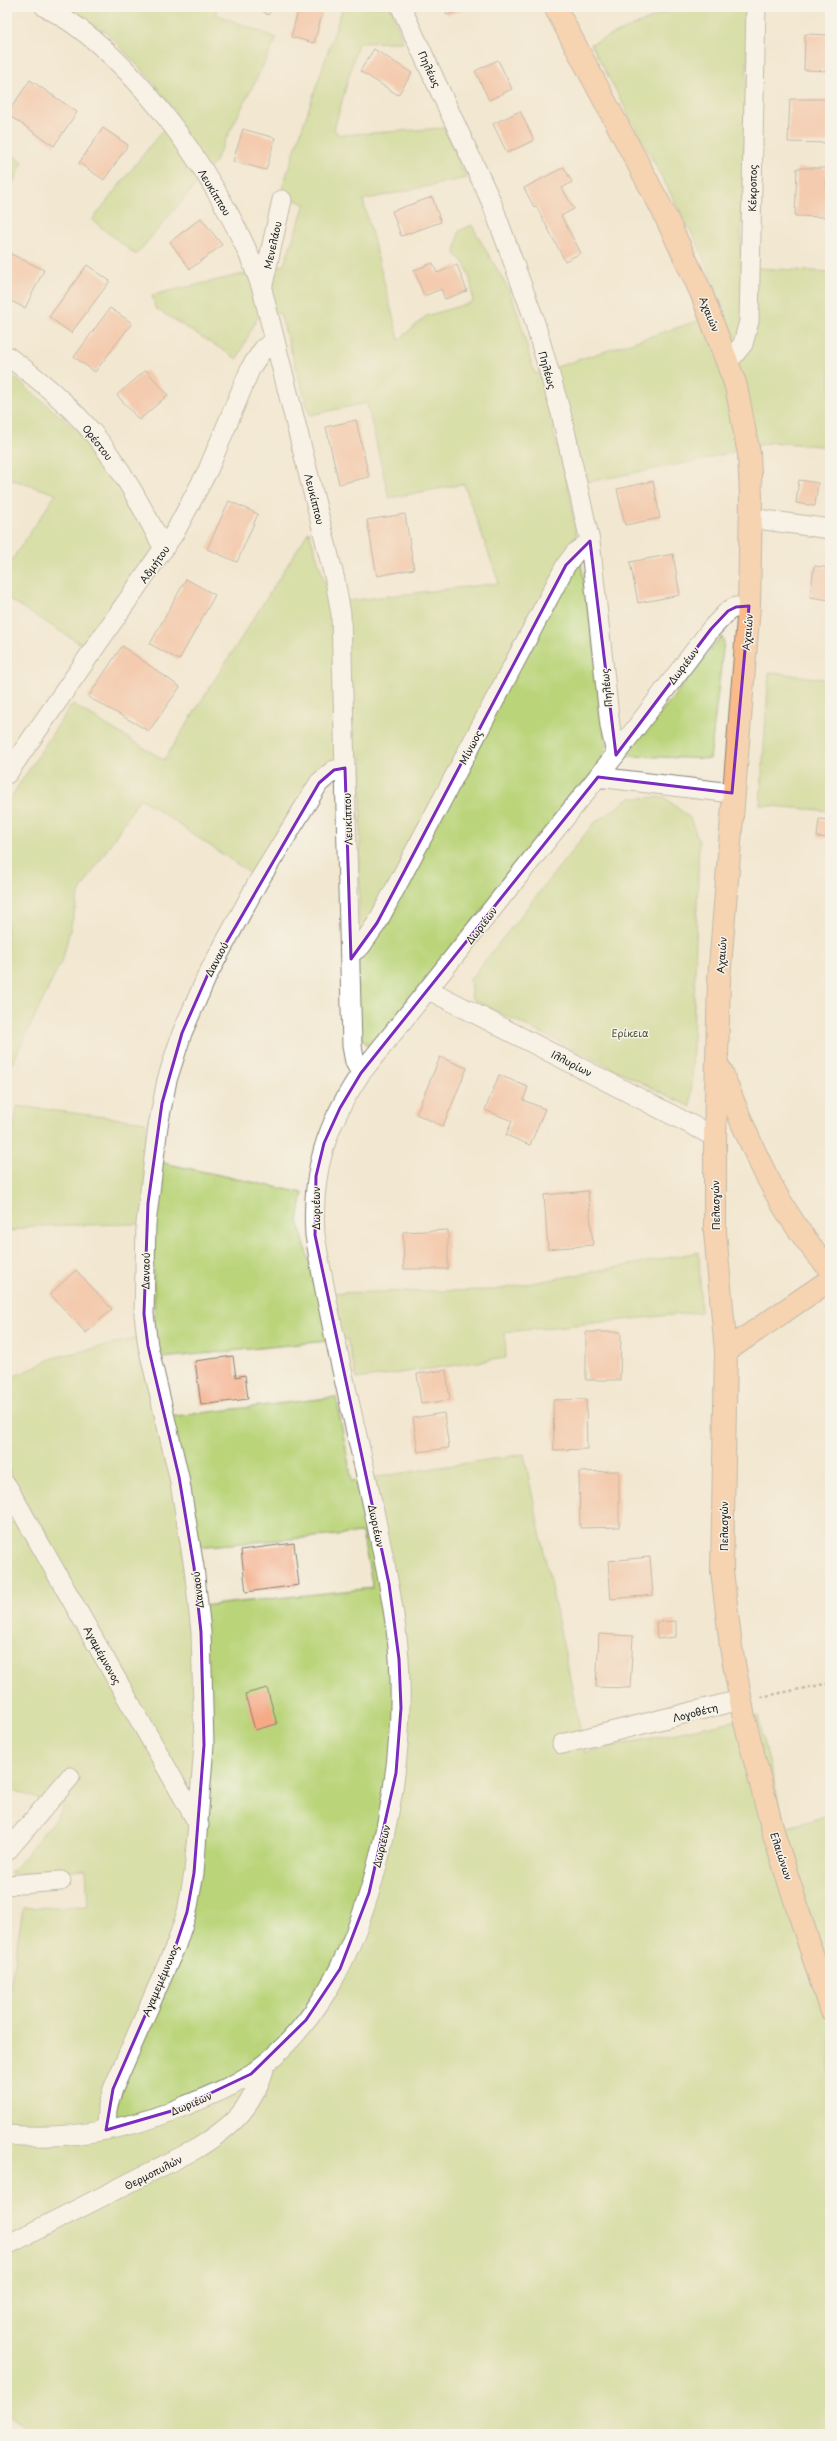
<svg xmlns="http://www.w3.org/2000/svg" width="837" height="2441" font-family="'Playpen Sans',sans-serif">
	<rect width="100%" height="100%" fill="#f7f3e8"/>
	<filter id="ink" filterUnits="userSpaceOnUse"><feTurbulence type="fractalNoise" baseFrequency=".025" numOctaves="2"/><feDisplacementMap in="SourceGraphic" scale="8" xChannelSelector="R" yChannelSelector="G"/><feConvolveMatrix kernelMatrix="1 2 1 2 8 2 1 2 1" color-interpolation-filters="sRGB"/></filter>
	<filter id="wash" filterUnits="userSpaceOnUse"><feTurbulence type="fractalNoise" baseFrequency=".012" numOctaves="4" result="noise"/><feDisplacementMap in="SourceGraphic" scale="16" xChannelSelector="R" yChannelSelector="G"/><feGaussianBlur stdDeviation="0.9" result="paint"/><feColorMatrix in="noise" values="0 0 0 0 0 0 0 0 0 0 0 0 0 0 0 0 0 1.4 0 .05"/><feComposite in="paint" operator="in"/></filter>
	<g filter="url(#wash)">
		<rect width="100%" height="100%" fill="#f2e8d1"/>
		<path fill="#bad479" stroke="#6b784a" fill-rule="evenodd" d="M63,7H218L215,14L277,38L214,163L136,255L92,220L176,113L154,83L107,33Z
			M343,7H391L403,42L358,43L334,130L340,135L445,128L467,178L363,200L399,340L426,316L473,302C471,282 471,267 455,254L459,231L472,225C485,251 502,274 513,300C523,324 526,350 535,374L725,312L699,247L591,44L678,7H749L740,267L830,272V447L772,442L701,460L587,482L569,423L553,430L570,494L600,684L607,754L655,720L719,639L722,637L724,640L710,759L607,755L371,1049L362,1039L357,999L362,758L322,764L250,873L140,798L79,893L63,958L12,1064H7V803L72,704L164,760L309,531L331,603L499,583L464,484L389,498L367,403L310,415L280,313L257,318L237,359L155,308L152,295L284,265L305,204L280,194Z
			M7,152L23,162L7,195Z
			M7,371L85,437L157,543L84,646L7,598V567L56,494L7,478Z
			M769,672L830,680V811L760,805Z
			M664,797L690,818L699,841L691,1107L472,999L470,980L593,824L630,798Z
			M17,1106L146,1122L145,1159L303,1193L298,1221L318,1293L495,1290L699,1252L701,1312L505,1332L506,1358L357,1379L347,1339L143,1360L159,1418L336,1397L352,1481L524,1454L585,1752L758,1716L785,1828L830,1815V2434H35L7,2414V2006L23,1908L88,1906L86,1869L10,1874L64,1808L7,1788V1524L33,1516L7,1467V1380L53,1358L155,1334L152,1227L137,1224L32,1226L7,1232V1154H10ZM362,1533L373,1588L192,1607L183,1548Z"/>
		<g id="blocks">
			<path fill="#f5a985" d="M256,7H273L268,15Z
				M299,7H324L314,43L291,37Z
				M444,7H473L447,15Z
				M805,34L830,35V71L804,70Z
				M374,49L412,73L398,95L360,71Z
				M498,60L512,89L489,100L475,71Z
				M30,80L77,112L54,146L7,114Z
				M790,99H829L828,143L788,142Z
				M520,111L534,140L507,153L493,124Z
				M103,128L128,145L104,180L79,163Z
				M243,129L275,138L266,170L233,161Z
				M564,167L572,182L562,188L574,209L561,216L581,253L565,261L536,206L534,207L524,188Z
				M797,168H827L826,217L795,216Z
				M432,197L441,222L401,236L392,211Z
				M201,218L222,245L190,269L170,242Z
				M7,252L44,270L25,308L7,299Z
				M433,263L437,273L457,265L467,291L445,299L441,289L424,296L414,270Z
				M87,265L110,281L71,333L49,317Z
				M110,308L132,323L95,372L74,357Z
				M146,370L168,395L139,420L117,395Z
				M356,420L369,477L339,484L326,427Z
				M799,480L818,483L815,506L796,503Z
				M653,481L660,518L625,525L617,489Z
				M229,501L258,514L237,562L207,549Z
				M405,514L414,569L377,576L367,520Z
				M673,554L680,595L638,603L630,562Z
				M814,566L830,568V600L810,597Z
				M186,579L215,595L179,660L150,644Z
				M122,646L180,687L149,731L88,697Z
				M819,819L830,820L828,838L817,837Z
				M440,1057L467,1068L443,1126L416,1114Z
				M499,1075L528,1087L523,1100L545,1109L530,1145L506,1135L512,1121L485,1110Z
				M588,1191L593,1245L548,1249L544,1195Z
				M448,1230V1269H404L403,1232Z
				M76,1270L112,1309L86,1333L50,1294Z
				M586,1332H621L620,1380H586Z
				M233,1356L236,1377L245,1375L248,1399L201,1405L195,1361Z
				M446,1370L450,1400L421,1404L417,1374Z
				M586,1399L587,1449L554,1450L553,1400Z
				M444,1413L449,1448L418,1452L413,1418Z
				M619,1471V1527L580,1528L579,1472Z
				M294,1543L299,1585L246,1592L241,1550Z
				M650,1557L653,1595L611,1599L608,1561Z
				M676,1621V1637L657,1639L656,1622Z
				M599,1634L633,1636L630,1688L596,1687Z
				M267,1688L277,1724L255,1730L245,1694Z"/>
		</g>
	</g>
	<g filter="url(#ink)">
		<use href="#blocks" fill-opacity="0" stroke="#878276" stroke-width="1"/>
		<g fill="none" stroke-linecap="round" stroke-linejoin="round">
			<g stroke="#878276" stroke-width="21">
				<path id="minor" d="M45,7C135,52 231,195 262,289L335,580L341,614L352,1046L355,1062L361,1073
					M401,7L491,201L533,316L561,413L590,541L610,726L616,754
					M262,289L282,200
					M7,356C38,378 68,404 93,433C122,468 143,509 164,549
					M728,362L743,344L749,321L756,7
					M751,518L830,529
					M7,774L175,532L208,470L251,367L264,348L275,341
					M598,777L732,793
					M350,954L361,946L377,923L566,565L575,553L590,541
					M429,990L715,1137
					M7,1486L199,1825
					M562,1744L740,1700
					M7,1851L70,1777
					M7,1885L61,1881
					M106,2130L107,2109L113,2089L176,1945L187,1912L194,1873L204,1745L201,1632L194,1567L179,1477L148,1346L144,1314L146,1224L158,1126L167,1080L182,1033L208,974L258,882L319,783L334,770L345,768
					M7,2135C69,2140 130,2130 187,2105C209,2096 234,2086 254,2072C329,2018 363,1928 383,1841C397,1780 403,1720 399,1658C395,1608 384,1560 374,1511C354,1419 330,1327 315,1235C311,1172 326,1125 361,1073L616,754L711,629L728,611L736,607L749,606
					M7,2245L196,2149C233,2126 254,2107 266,2063"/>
			</g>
			<g stroke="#878276" stroke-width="24">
				<path id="major" d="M555,7L662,209L701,292L736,386L749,454L751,497L749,606L719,979L715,1137V1232L726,1351L722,1571L731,1647L744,1718L774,1835L830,2009
					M721,1070C748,1141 778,1213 830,1269
					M726,1351L830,1280"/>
			</g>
			<path stroke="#878276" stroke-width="2.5" stroke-dasharray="3 3" stroke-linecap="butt" d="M761,1697L830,1683"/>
			<use href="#minor" stroke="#fff" stroke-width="19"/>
			<use href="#major" stroke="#fabb8b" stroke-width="22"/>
		</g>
	</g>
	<path d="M0 0H837V2441H0ZM590,541L616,755L711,629L728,611L736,607L749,606L732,793L598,777L361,1073L340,1108L324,1143L316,1176L315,1235L389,1584L399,1659L401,1708L396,1773L369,1893L340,1969L306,2020L251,2074L175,2110L106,2130L113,2089L176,1945L187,1912L194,1873L204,1745L201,1632L194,1567L179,1477L148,1346L144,1314L148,1203L162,1103L182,1033L208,974L319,783L334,770L345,768L351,959L377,923L566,565Z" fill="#f2e8d1" fill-opacity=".55" fill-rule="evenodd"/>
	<path fill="none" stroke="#7b2cbf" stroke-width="3" stroke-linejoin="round" d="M590,541L616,755L711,629L728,611L736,607L749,606L732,793L598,777L361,1073L340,1108L324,1143L316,1176L315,1235L389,1584L399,1659L401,1708L396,1773L369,1893L340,1969L306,2020L251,2074L175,2110L106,2130L113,2089L176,1945L187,1912L194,1873L204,1745L201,1632L194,1567L179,1477L148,1346L144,1314L148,1203L162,1103L182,1033L208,974L319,783L334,770L345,768L351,959L377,923L566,565Z"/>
	<g text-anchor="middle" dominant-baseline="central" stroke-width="3" stroke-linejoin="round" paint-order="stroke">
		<g font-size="10" fill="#1c1c1c" stroke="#f7f3e8">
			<text transform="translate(430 69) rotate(65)">Πηλέως</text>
			<text transform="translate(752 188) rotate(-89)">Κέκροπος</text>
			<text transform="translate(215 192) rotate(59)">Λευκίππου</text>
			<text transform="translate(272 245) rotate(-77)">Μενελάου</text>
			<text transform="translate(710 314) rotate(68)">Αχαιών</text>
			<text transform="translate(548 370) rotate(74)">Πηλέως</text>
			<text transform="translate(98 442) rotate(52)">Ορέστου</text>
			<text transform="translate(315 499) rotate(76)">Λευκίππου</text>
			<text transform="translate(154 564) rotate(-55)">Αδμήτου</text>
			<text transform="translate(747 632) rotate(-85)">Αχαιών</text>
			<text transform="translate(683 665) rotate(-53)">Δωριέων</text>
			<text transform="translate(606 688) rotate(-96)">Πηλέως</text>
			<text transform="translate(470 747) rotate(-62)">Μίνωος</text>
			<text transform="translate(347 819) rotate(-92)">Λευκίππου</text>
			<text transform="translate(481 925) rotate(-52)">Δωριέων</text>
			<text transform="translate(721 955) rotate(-86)">Αχαιών</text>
			<text transform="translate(216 959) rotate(-62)">Δαναού</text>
			<text transform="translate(572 1063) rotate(27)">Ιλλυρίων</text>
			<text transform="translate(715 1205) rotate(-91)">Πελασγών</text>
			<text transform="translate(315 1208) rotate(-90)">Δωριέων</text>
			<text transform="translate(145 1271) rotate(-89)">Δαναού</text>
			<text transform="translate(377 1526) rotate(78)">Δωριέων</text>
			<text transform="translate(723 1526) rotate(-90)">Πελασγών</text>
			<text transform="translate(197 1590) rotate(-97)">Δαναού</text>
			<text transform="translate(103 1655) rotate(61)">Αγαμέμνονος</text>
			<text transform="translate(695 1712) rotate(-14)">Λογοθέτη</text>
			<text transform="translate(381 1846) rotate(-76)">Δωριέων</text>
			<text transform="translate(782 1856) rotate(72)">Ελαιώνων</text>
			<text transform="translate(160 1980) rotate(-67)">Αγαμεμέμνονος</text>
			<text transform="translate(191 2103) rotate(-23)">Δωριέων</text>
			<text transform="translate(153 2172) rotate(-27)">Θερμοπυλών</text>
		</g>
		<g font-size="10" fill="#4b5338" stroke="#f7f3e8">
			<text x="630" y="1032">Ερίκεια</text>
		</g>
	</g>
	<rect width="837" height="2441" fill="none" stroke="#f7f3e8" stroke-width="24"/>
</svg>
